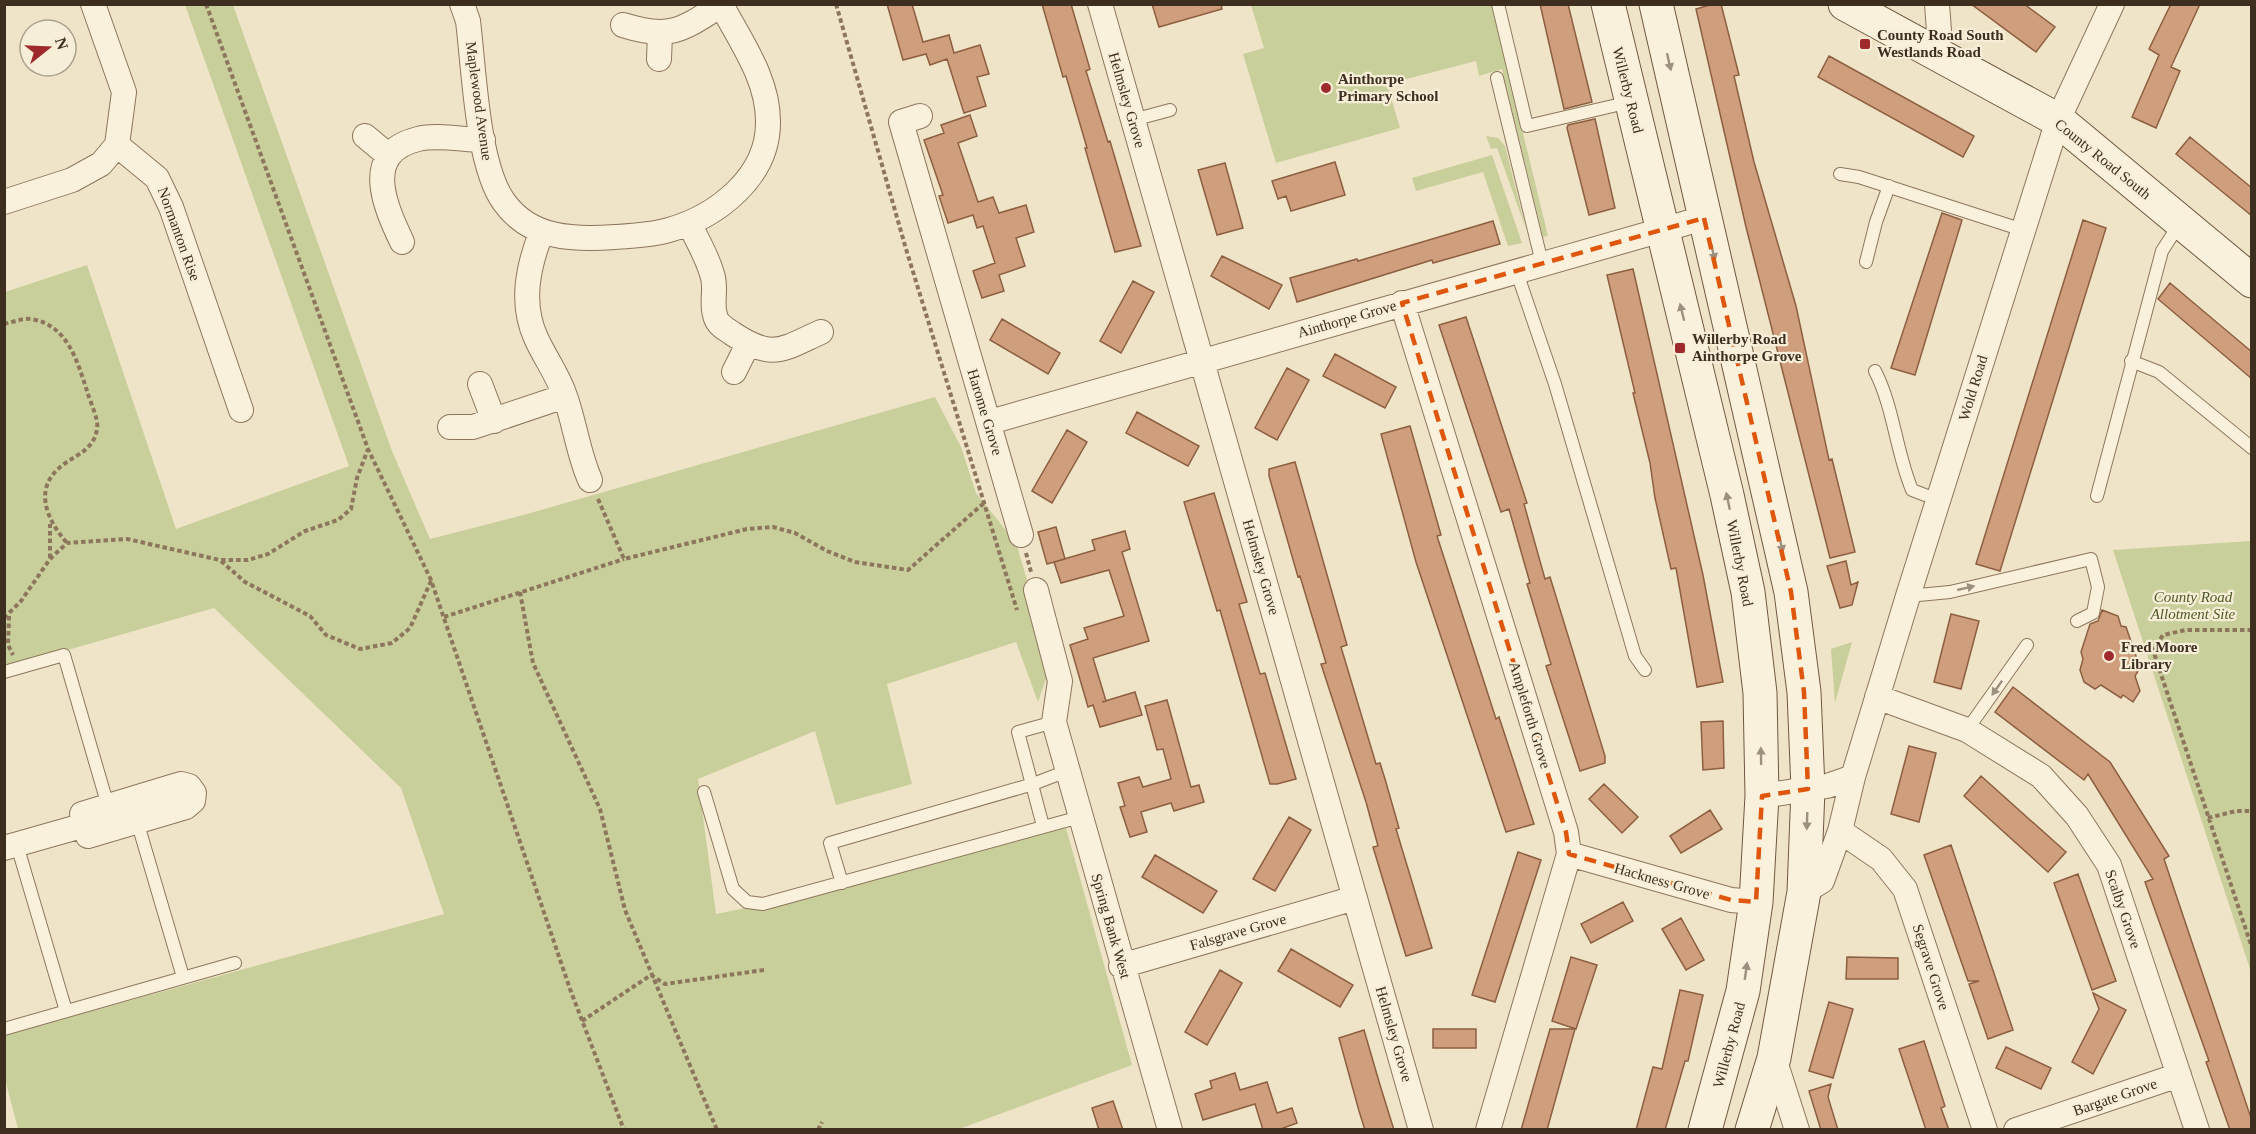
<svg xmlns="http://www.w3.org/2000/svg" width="2256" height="1134" font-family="Georgia,serif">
	<rect width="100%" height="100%" fill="#f0e4c8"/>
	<path fill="#c9cf9b" d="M185,5H233L392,451L430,539L527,514L935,397L961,447L976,493L1016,543L1041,627L1048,673L1038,702L1016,642L887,684L912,784L836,805L815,731L698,779L716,914L825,892L1066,828L1132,1065L959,1129H18L5,1079V1035L444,914L401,788L214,608L5,668V292L87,265L176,529L349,466Z
		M1251,5H1492L1548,236L1543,237L1502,69L1479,76L1476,61L1387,84L1400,128L1276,163L1243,54L1264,48Z
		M1486,136L1498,138L1505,146L1526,229L1497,148L1491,149Z
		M1492,155L1522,243L1508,246L1483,172L1416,191L1412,178Z
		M2251,541H2252L2251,972L2113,550Z
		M1852,642L1835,703L1831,649Z"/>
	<path fill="#cf9f7d" stroke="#8d5f41" stroke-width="1.5" d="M887,4H912L923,42L949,35L954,53L980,45L989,74L977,77L986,106L964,113L947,59L930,65L926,54L903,60Z
		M1042,4H1071L1090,69L1086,71L1108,142L1110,141L1141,246L1115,252L1085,148H1087L1066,76L1063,77Z
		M1152,4H1221L1222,9L1159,27Z
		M1540,4H1568L1592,102L1564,109Z
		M1713,4H1721L1739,75L1734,76L1754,162L1796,306L1829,460L1832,459L1855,552L1830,558L1746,227L1696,9Z
		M1971,4H2024L2055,27L2036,52Z
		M2171,4H2200L2171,67L2180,71L2156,128L2132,117L2159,55L2149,49Z
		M1829,56L1974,136L1963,157L1818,77Z
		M970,115L977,136L958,143L978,202L993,197L999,213L1026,205L1034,232L1016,238L1025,266L999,275L1004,291L982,298L973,271L995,263L983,226L977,228L973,215L948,223L939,196L943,195L924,140L944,133L941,125Z
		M1595,119L1615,208L1589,215L1567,128L1568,125Z
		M2190,137L2252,188V216L2176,154Z
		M1335,162L1345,195L1291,211L1286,196L1278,199L1272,181Z
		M1225,163L1243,228L1217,235L1198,170Z
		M1942,213L1962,220L1915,375L1891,368Z
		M2083,220L2106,228L2000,571L1976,564Z
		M1493,221L1500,244L1433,263L1432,260L1297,302L1290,278L1357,259L1358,261Z
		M1222,256L1282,285L1269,309L1211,276Z
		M1633,269L1703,575L1723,682L1697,687L1676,568L1671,569L1655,498L1650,463L1633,393H1635L1607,275Z
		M1133,281L1154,292L1121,353L1100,341Z
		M2170,283L2252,352V379L2158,299Z
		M1466,317L1527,503L1524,504L1545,579L1550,577L1605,756V763L1580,771L1546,666L1551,664L1527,584L1530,583L1509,509L1501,512L1439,325Z
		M1002,319L1060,353L1048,374L990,340Z
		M1335,354L1396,387L1385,408L1323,376Z
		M1287,368L1309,380L1277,440L1255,428Z
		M1137,412L1199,446L1188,466L1126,433Z
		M1410,426L1441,535L1437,536L1496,719L1499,717L1534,824L1506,832L1416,562L1381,434Z
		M1067,430L1087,442L1052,503L1032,491Z
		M1295,462L1347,645L1341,647L1376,764L1380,763L1385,779L1399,828L1396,829L1432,948L1406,956L1373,847L1378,846L1366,802L1321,664L1326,663L1300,576L1298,577L1269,476V469Z
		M1214,493L1247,602L1239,604L1260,674L1265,673L1296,779L1277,784H1270L1220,610L1217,611L1184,502Z
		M1056,527L1065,559L1047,564L1038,532Z
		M1125,531L1130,549L1122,552L1149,641L1093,658L1106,701L1102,702L1135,692L1142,715L1100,727L1093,705L1088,707L1070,645L1088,639L1084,628L1124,616L1109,570L1061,583L1054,562L1095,550L1092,540Z
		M1846,561L1851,585L1858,582L1852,605L1840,608L1827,566Z
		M2102,610L2118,616L2121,626L2126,627L2136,656L2138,671L2135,676L2140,691L2133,702L2123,695L2121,698L2101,685L2095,689L2084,682L2080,670L2083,659L2081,652L2090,624L2098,621Z
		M1951,614L1979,621L1961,689L1934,682Z
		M2013,687L2110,762L2169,856L2164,859L2252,1121V1130H2230L2206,1062L2209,1061L2145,882L2153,879L2088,774L2084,780L1995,712Z
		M1167,700L1191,787L1199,785L1204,802L1174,811L1171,803L1141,812L1147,832L1130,837L1120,807L1125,806L1118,783L1139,777L1143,787L1171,779L1163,749L1157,750L1145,706Z
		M1723,721L1724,768L1703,770L1701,722Z
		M1909,746L1936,753L1919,822L1891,814Z
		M1981,776L2066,852L2048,872L1964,796Z
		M1604,784L1638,817L1622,833L1589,799Z
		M1710,810L1722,829L1681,853L1670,836Z
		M1289,817L1311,830L1275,891L1253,879Z
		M1951,845L2013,1030L1988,1039L1969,984L1979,981H1968L1924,855Z
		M1518,852L1541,860L1495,1002L1472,995Z
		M1155,855L1217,891L1203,913L1142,877Z
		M2078,874L2116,981L2092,990L2054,883Z
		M1623,902L1633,921L1591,943L1581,924Z
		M1681,918L1704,960L1686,970L1662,929Z
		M1291,949L1353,985L1340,1007L1278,971Z
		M1571,957L1597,965L1576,1029L1552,1021Z
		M1847,957L1898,958V979H1846Z
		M1220,970L1242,983L1207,1045L1185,1032Z
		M1680,990L1703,995L1688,1061H1685L1665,1130H1636L1653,1067L1662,1069Z
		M2093,993L2126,1010L2093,1074L2072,1062L2099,1009Z
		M1829,1002L1853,1009L1833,1078L1809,1071Z
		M1433,1029H1476V1048H1433Z
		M1550,1029H1575L1547,1130H1521Z
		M1364,1030L1380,1085L1394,1130H1365L1359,1111L1339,1038Z
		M1924,1041L1945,1106L1941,1108L1949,1130H1926L1899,1049Z
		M2006,1047L2051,1068L2041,1089L1996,1068Z
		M1235,1073L1240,1090L1267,1082L1277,1113L1292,1108L1297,1123L1278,1130H1263L1255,1104L1203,1120L1195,1094L1212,1088L1210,1081Z
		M1831,1084L1828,1097L1838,1130H1821L1809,1091Z
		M1113,1101L1123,1130H1099L1092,1108Z"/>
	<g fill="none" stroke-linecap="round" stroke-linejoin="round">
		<g stroke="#8d765c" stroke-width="14">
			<path id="lane" d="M1498,4L1527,126L1630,102
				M1497,78L1542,263
				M1133,120L1170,110
				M1840,174L1859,177L2023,230
				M1866,262L1876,222L1889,186
				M1516,270L1555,384L1635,656L1645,670
				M2131,361L2159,372L2252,448
				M1875,371C1894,408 1896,452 1912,490L1938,500
				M2097,496L2162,251L2180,223
				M1908,596L1950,592L2091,559L2098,587L2093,613L2077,621
				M4,672L64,655L108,806
				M1967,730L2027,645
				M704,792L733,889L747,902L763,904L1080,817
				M137,821L183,977
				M1043,826L1018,732L1054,722
				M17,845L66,1011
				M842,883L830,843L1033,784L1067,771
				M4,1029L235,963"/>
		</g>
		<g stroke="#8d765c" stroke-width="26">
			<path id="street" d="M93,4L124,92L117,145L157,178L171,207L241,410
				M462,4L468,21C474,69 477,165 504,202C530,239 574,240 615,237C632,236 652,235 669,230C718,216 769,176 768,121C768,78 740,41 721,4
				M1100,4L1421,1130
				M623,25C670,40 682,30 721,5
				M1931,51L1939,31L1937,4
				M659,59L660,34
				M920,116L901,122L1021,535
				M365,136L389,156
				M4,202L72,180L101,164L117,145
				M689,223C697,240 707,256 712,274C717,287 711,302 715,315C717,325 725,328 733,334C773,360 781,350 821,332
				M542,231C528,266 520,303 536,338C545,358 558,375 565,396C575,424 578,453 590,480
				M402,242C385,206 361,153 418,139C437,134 464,140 483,140
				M1402,303L1566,832L1569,854L1488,1130
				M734,372L748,344
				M480,384L494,421
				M990,422L1704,218
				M450,427H473L565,396
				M1036,590L1060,681L1054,722L1170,1130
				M1877,697L1967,730L2041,776L2077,816L2109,865L2197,1130
				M181,784L189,786L194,793L193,801L186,807L88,836L82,814Z
				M1762,796L1827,786L1853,777
				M1840,831L1881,859L1905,889L1985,1130
				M4,848L85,825
				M1569,854L1731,900L1756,902
				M1804,892L1822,881L1840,831L1853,777L1908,596L2058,120L2112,4
				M1121,966L1355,898
				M1774,1058L1797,1130
				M2016,1130L2179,1075"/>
		</g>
		<g stroke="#6f573f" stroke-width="35">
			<path id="secondary" d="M1608,4L1727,495L1748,592L1760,693L1762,796L1756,902L1743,991L1705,1130
				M1656,4L1791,592L1804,692L1808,789L1804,892L1774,1058L1752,1130
				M1845,4L2058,120L2252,281"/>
		</g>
		<path stroke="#8d765c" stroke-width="4" stroke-dasharray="4.5 3" stroke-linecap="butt" d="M206,4L368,449L431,580L570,989L624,1130
			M836,4L906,249L1017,610
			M4,324C13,322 23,318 31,319C69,325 78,364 88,394C91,404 99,420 97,429C94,449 78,454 64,464C32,487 46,519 67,543
			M598,499L624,559L747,529L773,527L795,533L827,551L855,562L908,570L984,503
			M1026,553L1031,572
			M50,558V524
			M221,561L245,582L310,616L326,635L360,649L392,643L410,628L431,581
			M520,592L533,663L600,809L625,910L717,1130
			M9,616L8,645L13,655
			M444,617L624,559
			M4,618L21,601L50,559L67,543L127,539L220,560H248L268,554L305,531L338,520L351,509L357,478L368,449
			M2252,630H2186L2163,635L2153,650L2252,948
			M2208,818L2236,811H2252
			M582,1021L651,975L665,984L764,970
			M818,1130L822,1122"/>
		<use href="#lane" stroke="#faf1dc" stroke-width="12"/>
		<use href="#street" stroke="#faf1dc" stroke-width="24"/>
		<use href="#secondary" stroke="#faf1dc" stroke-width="33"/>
	</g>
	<defs><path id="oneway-solid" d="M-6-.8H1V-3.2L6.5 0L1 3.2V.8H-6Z" transform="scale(1.5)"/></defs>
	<g fill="#9c907e">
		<use href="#oneway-solid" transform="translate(1669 62) rotate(77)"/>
		<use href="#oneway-solid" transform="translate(1713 252) rotate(76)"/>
		<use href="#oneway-solid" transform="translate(1682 312) rotate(-104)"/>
		<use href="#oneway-solid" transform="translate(1728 501) rotate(-102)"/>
		<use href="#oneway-solid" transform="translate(1781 544) rotate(78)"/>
		<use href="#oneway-solid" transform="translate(1966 588) rotate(-13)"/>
		<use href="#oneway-solid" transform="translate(1997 688) rotate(125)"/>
		<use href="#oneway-solid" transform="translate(1761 756) rotate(-91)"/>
		<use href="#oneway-solid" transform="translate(1807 821) rotate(92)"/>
		<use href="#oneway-solid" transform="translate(1746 971) rotate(-82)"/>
	</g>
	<path fill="none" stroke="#df570d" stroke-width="4.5" stroke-dasharray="12 8" stroke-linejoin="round" d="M1704,218L1791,592L1804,692L1808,789L1762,796L1756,902L1731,900L1569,854L1566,832L1402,303Z"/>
	<g fill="#9e2a2b" stroke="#f7eed8" stroke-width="2">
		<rect x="1859" y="38" width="12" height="12" rx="3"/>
		<circle cx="1326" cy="88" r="6"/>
		<rect x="1674" y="342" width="12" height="12" rx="3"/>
		<circle cx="2109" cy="656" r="6"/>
	</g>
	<g text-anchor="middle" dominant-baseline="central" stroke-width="4.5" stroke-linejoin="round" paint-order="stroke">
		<g font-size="15" font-weight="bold" fill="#3d2e20" stroke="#f7eed8" text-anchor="start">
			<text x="1877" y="35">County Road South<tspan x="1877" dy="17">Westlands Road</tspan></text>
			<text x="1338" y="79">Ainthorpe<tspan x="1338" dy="17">Primary School</tspan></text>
			<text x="1692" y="339">Willerby Road<tspan x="1692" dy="17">Ainthorpe Grove</tspan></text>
			<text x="2121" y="647">Fred Moore<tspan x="2121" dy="17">Library</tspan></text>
		</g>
		<g font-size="15" fill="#3d2e20" stroke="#f7eed8">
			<text transform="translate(1628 90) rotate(76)">Willerby Road</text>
			<text transform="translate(1127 100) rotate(74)">Helmsley Grove</text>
			<text transform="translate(479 101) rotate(82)">Maplewood Avenue</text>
			<text transform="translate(2103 159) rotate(39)">County Road South</text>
			<text transform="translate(179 234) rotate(70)">Normanton Rise</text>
			<text transform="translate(1347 319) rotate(-16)">Ainthorpe Grove</text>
			<text transform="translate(1973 388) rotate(-73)">Wold Road</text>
			<text transform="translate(985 412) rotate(73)">Harome Grove</text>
			<text transform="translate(1740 563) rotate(79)">Willerby Road</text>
			<text transform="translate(1261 567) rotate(74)">Helmsley Grove</text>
			<text transform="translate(1530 715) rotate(73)">Ampleforth Grove</text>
			<text transform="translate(1662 881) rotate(16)">Hackness Grove</text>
			<text transform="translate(2123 909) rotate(71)">Scalby Grove</text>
			<text transform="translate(1111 926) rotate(74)">Spring Bank West</text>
			<text transform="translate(1238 932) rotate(-16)">Falsgrave Grove</text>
			<text transform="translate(1931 967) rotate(72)">Segrave Grove</text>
			<text transform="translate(1394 1034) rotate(74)">Helmsley Grove</text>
			<text transform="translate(1729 1045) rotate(-75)">Willerby Road</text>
			<text transform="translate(2115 1097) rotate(-19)">Bargate Grove</text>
		</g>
		<g font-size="15" font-style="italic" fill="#4d5a26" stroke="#f7eed8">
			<text x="2193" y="597">County Road<tspan x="2193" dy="17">Allotment Site</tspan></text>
		</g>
	</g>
	<rect width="2256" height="1134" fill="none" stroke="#3d2e20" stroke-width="12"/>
	<g transform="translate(48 48) rotate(72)"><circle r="28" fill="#f7eed8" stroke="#ada18e" stroke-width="1.5"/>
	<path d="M0-4.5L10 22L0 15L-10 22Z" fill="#9e2a2b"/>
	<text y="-9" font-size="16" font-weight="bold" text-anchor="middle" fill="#3d2e20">N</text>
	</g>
</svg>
